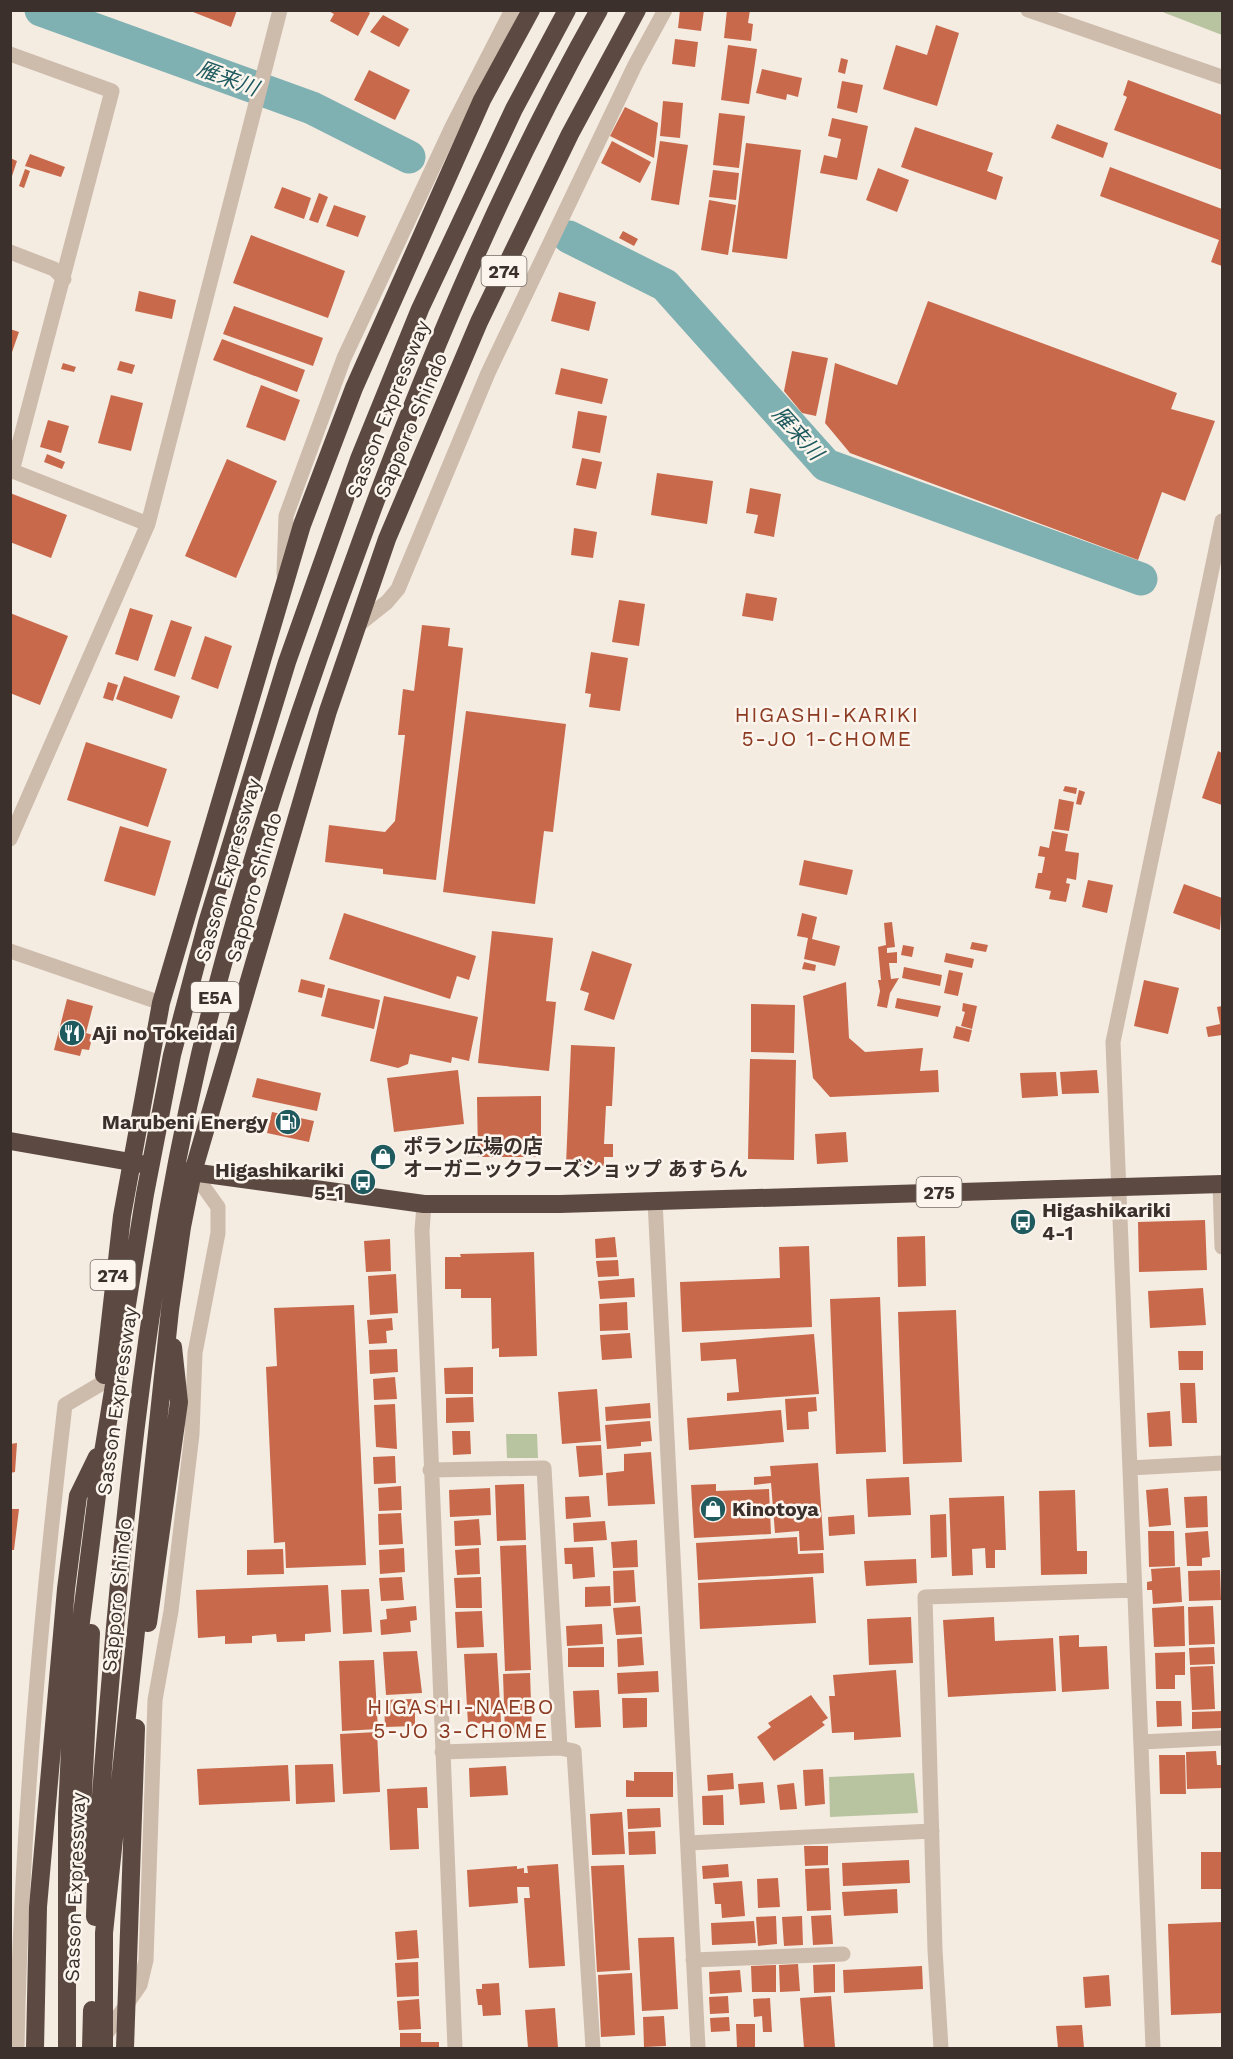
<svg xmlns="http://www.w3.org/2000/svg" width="1233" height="2059" font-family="'Work Sans','Noto Sans JP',sans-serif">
	<rect width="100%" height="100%" fill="#f4ebe1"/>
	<path fill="#b8c4a0" d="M1160,11H1222V35Z
		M506,1434H537L538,1458H507Z
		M914,1773L918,1813L830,1817L829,1777Z"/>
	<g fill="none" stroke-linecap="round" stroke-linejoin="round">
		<path stroke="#7fb0b2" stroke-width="33" d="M41,10L312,108L409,157
			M569,237L665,285L826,465L1141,579"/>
	</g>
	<path fill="#c8694b" d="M188,10H237L231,27Z
		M327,10H366L370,13L358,36L330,21L334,14Z
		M680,10H704L701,31L678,28Z
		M727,10H750L748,23L753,24L751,41L724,38Z
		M383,15L409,29L399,47L370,32Z
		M936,25L959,33L937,106L883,89L896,45L927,55Z
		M675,39L698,42L695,67L672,64Z
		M728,45L757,49L749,104L721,100Z
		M841,58L848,60L845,74L838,72Z
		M762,69L802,78L798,97L787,94L786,100L756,93Z
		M369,70L410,90L395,120L354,100Z
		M1128,80L1222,115V170L1114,130L1127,97L1123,95Z
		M842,81L863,85L857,113L837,108Z
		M663,101L683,103L680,138L660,136Z
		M625,107L658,123L654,158L610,136Z
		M719,113L745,116L739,168L713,165Z
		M832,118L868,126L857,180L820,173L824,155L837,158L841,139L828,136Z
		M1057,124L1108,143L1103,158L1051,138Z
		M915,127L993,153L987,171L1003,177L996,200L901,167Z
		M612,141L651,162L640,183L601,163Z
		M660,141L688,145L679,205L651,200Z
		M746,143L801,150L787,259L732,252Z
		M30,154L65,167L61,177L25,166Z
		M10,158L17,161L11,179H10Z
		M1110,167L1222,209V266L1211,262L1219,240L1100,196Z
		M878,168L909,180L897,212L866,200Z
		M25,169L30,171L24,188L19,186Z
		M713,170L739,173L736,200L709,197Z
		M282,187L311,198L304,219L274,208Z
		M319,193L328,197L318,223L309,220Z
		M709,200L736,205L728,255L701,250Z
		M334,205L366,216L358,237L326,226Z
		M623,231L638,239L634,246L619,238Z
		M251,235L345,271L328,318L233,283Z
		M139,291L176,300L172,319L135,311Z
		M559,292L596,302L589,331L551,321Z
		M928,301L1177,393L1171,409L1215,421L1185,501L1162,492L1138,560L850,453L825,423L835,363L897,385Z
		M234,306L323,338L313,366L223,334Z
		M10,329L19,332L11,355H10Z
		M222,339L305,370L297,392L213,360Z
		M792,351L828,358L816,416L802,413L784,391Z
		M120,361L135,365L132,374L117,370Z
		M63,363L76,367L74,372L61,369Z
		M561,368L608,379L602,404L555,394Z
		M261,385L300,400L285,441L246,427Z
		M111,395L143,403L131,451L98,443Z
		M578,411L607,416L600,453L572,448Z
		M48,420L69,426L61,453L40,447Z
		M47,454L65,462L62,469L44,462Z
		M582,458L602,462L596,489L576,485Z
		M227,459L277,481L236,578L185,556Z
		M657,473L713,481L707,524L651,515Z
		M750,488L781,494L774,537L754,533L758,515L746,513Z
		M10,493L67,515L51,558L10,542Z
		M574,528L597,532L593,558L571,555Z
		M746,593L777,598L773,621L742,616Z
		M619,600L645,604L639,646L612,642Z
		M130,608L153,615L138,661L115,654Z
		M10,613L68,636L40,705L10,693Z
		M171,620L192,627L175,677L154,670Z
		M422,625L450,628L448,646L463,648L436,880L383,874V869L325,862L329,825L385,832L395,821L405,735H398L403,689L414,691Z
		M205,636L232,646L218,689L191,679Z
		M591,652L628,658L620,711L589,707L591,694L585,693Z
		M124,676L180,696L172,719L116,699Z
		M108,682L118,685L113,701L103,698Z
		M466,711L566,724L553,832L544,831L535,904L443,892Z
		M86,742L167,769L148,827L67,800Z
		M1218,751L1222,753V805L1202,798Z
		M1065,786L1077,788L1076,794L1063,791Z
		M1079,790L1085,792L1081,805L1076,804Z
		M1059,799L1074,802L1069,831L1054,829Z
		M120,826L171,841L155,896L104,881Z
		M1052,831L1068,834L1065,851L1079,853L1076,880L1067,878L1066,883L1070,884L1066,902L1049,899L1051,891L1035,888L1038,873H1042L1045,857L1038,856L1040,846L1049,848Z
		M804,860L853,870L847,895L799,885Z
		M1088,880L1113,885L1107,913L1082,907Z
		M1184,884L1222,898L1220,930L1173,913Z
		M344,913L476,956L469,980L457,976L450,999L329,959Z
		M802,913L817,917L812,939L840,946L835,966L804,959L808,938L797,936Z
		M892,922L895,947L887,948V953L897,952V963H889L891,979L899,978L890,993L887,1008L877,1006L880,991L878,980H881L878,947L886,945L884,923Z
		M492,931L553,938L546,1001L556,1002L549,1071L478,1063Z
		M972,942L988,945L986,952L970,949Z
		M903,945L914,947L912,957L901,955Z
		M592,951L632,964L614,1020L584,1010L589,993L580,990Z
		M946,953L974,959L972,968L944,962Z
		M804,962L816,965L815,971L802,969Z
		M904,967L942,975L940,986L902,978Z
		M949,970L963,973L958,996L944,993Z
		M301,979L325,985L322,998L298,992Z
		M1144,980L1179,988L1168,1034L1134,1026Z
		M846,982L849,1038L865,1052L923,1048L920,1071L938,1070L939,1092L830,1097L813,1078L803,996Z
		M328,988L380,1000L374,1029L321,1016Z
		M384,996L478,1017L469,1061L452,1057L451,1063L410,1054L408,1064L398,1068L370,1061Z
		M897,998L941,1006L938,1017L895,1008Z
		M67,999L93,1006L86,1033L93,1035L89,1050L82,1049L80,1056L54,1050Z
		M963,1003L977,1006L972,1029L961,1026L965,1012L962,1011Z
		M751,1004L795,1005L794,1053L751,1052Z
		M1222,1006V1035L1208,1037L1206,1027L1220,1024L1217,1007Z
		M956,1026L972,1030L969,1042L953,1038Z
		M571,1045L615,1047L612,1106H606L604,1144H613V1157H604V1166L566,1165Z
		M750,1059L796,1060L794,1160L748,1159Z
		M458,1070L464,1124L394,1132L387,1078Z
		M1097,1070L1099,1093L1062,1094L1060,1072Z
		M1056,1072L1058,1096L1022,1098L1020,1073Z
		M257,1078L321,1093L317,1111L252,1097Z
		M541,1096V1157H478L477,1097Z
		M272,1112L314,1121L309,1142L267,1133Z
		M846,1132L848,1162L817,1164L815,1134Z
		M1205,1220L1207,1270L1139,1272L1138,1222Z
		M925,1236L926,1286L898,1287L897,1237Z
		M615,1237L617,1257L596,1258L595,1239Z
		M390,1239L391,1271L366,1272L364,1241Z
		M809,1246L812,1327L682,1332L680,1282L780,1278L779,1247Z
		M534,1252L537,1356L499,1357V1348L492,1349L491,1298H461V1289H445V1257H461L460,1254Z
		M618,1260L619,1276L598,1277L596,1261Z
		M396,1274L398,1313L370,1315L368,1276Z
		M634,1278L635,1297L600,1299L598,1281Z
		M1203,1288L1206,1325L1150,1328L1148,1291Z
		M880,1297L886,1452L836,1454L830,1299Z
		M627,1302L628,1330L600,1331L599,1304Z
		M354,1305L366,1565L286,1568L285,1542L274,1543L266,1367L277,1366L274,1308Z
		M956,1310L962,1462L903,1464L898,1312Z
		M392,1318L393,1330L386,1331L387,1343L369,1344L367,1320Z
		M630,1333L632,1358L602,1360L600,1335Z
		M814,1334L819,1394L727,1401V1393L739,1392L736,1359L701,1361L700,1343Z
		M397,1349L398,1372L370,1374L369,1350Z
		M1178,1351H1203V1370H1179Z
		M473,1367V1394H445L444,1368Z
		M395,1377L397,1399L374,1400L373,1379Z
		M1180,1383H1195L1197,1423H1182Z
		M597,1389L601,1441L562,1444L558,1392Z
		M473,1397L474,1422L446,1423V1398Z
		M816,1397L817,1411L808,1412L809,1429L787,1430L785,1399Z
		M650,1403L651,1418L606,1421L605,1407Z
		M395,1404L397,1449L376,1447L374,1405Z
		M781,1410L784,1442L689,1450L687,1418Z
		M1170,1411L1172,1446L1149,1447L1147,1413Z
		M650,1421L652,1441L641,1442V1446L607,1449L605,1425Z
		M452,1431H470L471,1454L453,1455Z
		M17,1443L15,1472L10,1473V1444Z
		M601,1445L603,1475L579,1477L576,1446Z
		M651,1452L655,1504L608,1506L606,1473L624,1471V1454Z
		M395,1456L396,1483L374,1484L373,1457Z
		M818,1463L824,1550L800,1551L799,1531L775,1533L771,1483L754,1485V1477L771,1476L770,1466Z
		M909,1477L911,1515L868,1517L866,1479Z
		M524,1484L526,1540L497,1541L495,1485Z
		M716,1484V1491L769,1489L771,1534L694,1538L691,1485Z
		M401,1486L402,1510L379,1511L378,1488Z
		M490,1488L491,1515L450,1517L449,1490Z
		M1168,1488L1171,1525L1149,1527L1146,1490Z
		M1075,1490L1077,1551H1087V1574L1041,1575L1039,1491Z
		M589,1496L591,1517L566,1519L565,1497Z
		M1004,1496L1006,1550H995V1568H986L985,1548L972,1549L973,1575L952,1576L949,1498Z
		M1207,1496L1208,1527L1186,1528L1184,1497Z
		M10,1509H19L14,1550H10Z
		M401,1513L403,1544L379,1545L378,1514Z
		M946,1514L947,1557L931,1558L930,1515Z
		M854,1515L855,1534L829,1536L828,1517Z
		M479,1519L481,1545L455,1546L454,1521Z
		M605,1521L607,1540L574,1542L573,1523Z
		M1148,1531H1174L1175,1566L1149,1567Z
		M1208,1531L1210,1557L1202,1558V1566H1187L1185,1533Z
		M797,1537L798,1554L823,1553L824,1573L698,1580L696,1543Z
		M637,1540L638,1567L613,1568L611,1542Z
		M526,1545L531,1670L505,1671L500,1546Z
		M593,1547L595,1577L573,1579L572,1564H565L564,1548Z
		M404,1548L405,1572L380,1574L379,1550Z
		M479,1548L480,1574L457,1575L455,1550Z
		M283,1549L284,1574L247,1575V1550Z
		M916,1559L917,1583L866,1586L864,1561Z
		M1180,1567L1182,1602L1153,1604L1152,1590H1147V1582L1152,1581L1151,1569Z
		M634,1570L636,1602L614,1603L613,1571Z
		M1220,1570L1221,1600L1189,1601L1188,1571Z
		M402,1577L404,1600L381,1601L379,1578Z
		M481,1577L482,1608H456L454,1578Z
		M813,1577L816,1623L700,1629L698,1583Z
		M328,1585L331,1632L305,1634V1641L277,1642L276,1634L252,1636V1643L225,1644V1636L198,1638L196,1590Z
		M610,1586L611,1606L585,1607V1587Z
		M369,1589L372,1632L343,1634L341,1590Z
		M416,1606L417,1620L410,1621L411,1632L381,1635L380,1620L387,1619L386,1609Z
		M640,1606L642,1634L616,1635L613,1608Z
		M1184,1606L1185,1646L1154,1647L1152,1608Z
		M1213,1606L1215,1644L1189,1645L1188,1607Z
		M482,1611L484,1647L457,1648L455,1612Z
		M911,1617L913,1663L869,1665L867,1619Z
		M994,1617L995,1641L1053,1638L1056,1691L948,1697L943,1620Z
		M602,1624L603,1644L567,1646L566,1626Z
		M1079,1635V1647L1107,1646L1109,1689L1062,1692L1059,1636Z
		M642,1637L644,1665L618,1667L617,1639Z
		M604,1647V1667H568V1648Z
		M1214,1647L1215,1664L1190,1665L1189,1648Z
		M417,1651L422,1693L386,1695L383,1652Z
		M1185,1652V1675H1175V1689H1156L1155,1653Z
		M497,1653L501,1722L468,1724L464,1654Z
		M374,1660L378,1729L342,1731L339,1661Z
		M1213,1666L1215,1709L1192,1710L1190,1667Z
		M896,1670L901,1737L854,1740V1732L832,1733L829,1696H835L833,1675Z
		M658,1671L659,1692L618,1694L617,1673Z
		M530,1673L532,1733L505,1734L503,1674Z
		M599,1690L601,1727L575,1728L573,1691Z
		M811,1695L828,1718L822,1722L825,1725L774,1761L757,1737L771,1727L768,1723Z
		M622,1698H647V1727L623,1728Z
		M415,1699V1726L385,1727L384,1700Z
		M1156,1701H1181L1182,1726L1157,1727Z
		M1222,1711V1728L1192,1729V1712Z
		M377,1732L380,1792L343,1794L340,1734Z
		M1216,1751L1217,1765H1222V1788L1187,1789L1186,1752Z
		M1159,1755H1185L1186,1794H1160Z
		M333,1764L335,1802L296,1804L295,1765Z
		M288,1765L290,1801L199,1805L197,1769Z
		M506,1766L508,1795L470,1797L469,1768Z
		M823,1769L825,1804L805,1806L803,1770Z
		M634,1772H673V1797H626V1780L634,1781Z
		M733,1773L734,1789L708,1791L707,1775Z
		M763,1782L765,1803L740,1805L738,1784Z
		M794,1783L797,1809L780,1810L777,1785Z
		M427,1787L428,1808H417L419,1849L390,1850L387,1789Z
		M723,1795L724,1825H703L702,1796Z
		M660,1808L661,1827L628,1829L627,1809Z
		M622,1812L625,1854L592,1855L590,1814Z
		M655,1831L656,1854L629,1855L628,1832Z
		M804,1846H828V1865L805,1866Z
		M1201,1852H1222V1889H1201Z
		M909,1860L910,1883L843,1886L842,1863Z
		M558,1864L565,1966L529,1968L524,1898H530L529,1887H517L518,1903L469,1907L467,1870L517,1866V1869L524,1868V1873H528L527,1866Z
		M728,1864L729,1877L703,1879L702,1866Z
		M624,1865L630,1970L597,1972L591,1866Z
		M829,1868L831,1910L807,1911L805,1869Z
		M778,1878L780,1907L758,1908L757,1879Z
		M742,1881L745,1916L722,1918L721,1904H715L713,1883Z
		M897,1889L898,1913L844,1916L842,1892Z
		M831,1915L833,1944L813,1945L811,1916Z
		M776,1916L777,1944L758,1946L756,1917Z
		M802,1916L803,1945L784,1946L782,1917Z
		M754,1921L756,1943L712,1945L711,1923Z
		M1222,1922V2013L1171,2015L1168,1924Z
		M417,1930L419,1958L397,1960L395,1932Z
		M674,1937L678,2009L642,2011L638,1938Z
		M418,1962L419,1996L397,1997L395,1963Z
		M798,1964L800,1991L780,1992L779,1965Z
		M835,1964V1992L814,1993L813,1965Z
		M776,1965V1992H752L751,1966Z
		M922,1966L923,1989L844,1993L843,1970Z
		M740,1970L742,1992L710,1994L709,1972Z
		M632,1973L635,2035L601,2037L598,1975Z
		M1109,1975L1111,2006L1085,2008L1083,1977Z
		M499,1983L501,2015L483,2016L482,2005H478L476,1989H482V1984Z
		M728,1996L729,2013L710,2014L709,1997Z
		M831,1996L835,2047L804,2048L800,1998Z
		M770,1998L772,2032H763L762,2016L754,2017L753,1999Z
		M419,1999L421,2029L399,2030L397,2001Z
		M555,2008L558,2048H528L525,2010Z
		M664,2016L666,2046L644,2047L643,2017Z
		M729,2017L730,2031L711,2032L710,2018Z
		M736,2024H755V2048H737Z
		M1082,2025L1084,2048H1058L1056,2026Z
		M400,2033H421V2042H439V2048H400Z"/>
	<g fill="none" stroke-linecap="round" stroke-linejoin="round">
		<path stroke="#cdbbac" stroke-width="15" d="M1028,10L1222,77
			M10,54L112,91L12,471
			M10,252L54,269L64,279
			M10,470L148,524
			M284,574L286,516L344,358L452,127L512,10
			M358,625L387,602L398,589L488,373L635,65L665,10
			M10,839L148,524L280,10
			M10,951L161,1003
			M1220,1184L1222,1247
			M655,1201L698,2048
			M424,1204L422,1231L455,2048
			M1130,1468L1222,1463
			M430,1470L544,1468L560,1748L442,1752
			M1141,1742L1222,1738
			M560,1748L574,1751L593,2048
			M688,1843L932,1831
			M693,1960L843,1954
			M104,2037L140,1985L146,1960L155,1700L171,1611L192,1434L195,1353L218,1233V1207L193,1172
			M17,2048C21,1833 40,1619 65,1405L104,1382
			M941,2048L935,1950L925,1597L1135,1590
			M1153,2048L1113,1042L1222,521"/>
		<path stroke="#5c4a42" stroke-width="18" d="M10,1141L142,1164
			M184,1171L424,1204H560L1222,1184
			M104,1375L122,1216L161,1003L302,525L354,388L482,100L531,10
			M148,1623L179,1402L173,1347
			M79,1872L91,1633
			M95,1917C97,1820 107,1724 115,1627C132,1435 156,1243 200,1054C241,882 297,714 358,549C425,364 502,181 599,10
			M35,2048L38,1907L66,1589L78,1496L97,1457
			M67,2048V1813L73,1685L100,1471L145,1194L172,1055L207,923L287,662L359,459L420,309L514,109L567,10
			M91,2048L92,2010
			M104,2048V1933L170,1310L182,1227L193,1172L328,711L387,539L479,322L570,134L637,10
			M125,2048L136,1728"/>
	</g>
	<defs>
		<g id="restaurant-disc" transform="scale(1.35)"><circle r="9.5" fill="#1f5a5e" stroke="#fbf5ee"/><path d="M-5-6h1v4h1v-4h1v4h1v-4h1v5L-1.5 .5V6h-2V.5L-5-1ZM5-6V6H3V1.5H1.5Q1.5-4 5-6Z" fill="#fff"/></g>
		<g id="fuel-disc" transform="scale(1.35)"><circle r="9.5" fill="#1f5a5e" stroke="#fbf5ee"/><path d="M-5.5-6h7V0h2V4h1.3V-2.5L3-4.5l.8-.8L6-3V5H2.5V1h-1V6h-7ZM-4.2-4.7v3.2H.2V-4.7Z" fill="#fff"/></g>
		<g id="shop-disc" transform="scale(1.35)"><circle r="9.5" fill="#1f5a5e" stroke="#fbf5ee"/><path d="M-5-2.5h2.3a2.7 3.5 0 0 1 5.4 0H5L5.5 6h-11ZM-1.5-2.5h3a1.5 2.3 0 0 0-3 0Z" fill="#fff"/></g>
		<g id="bus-disc" transform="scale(1.35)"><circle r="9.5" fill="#1f5a5e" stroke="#fbf5ee"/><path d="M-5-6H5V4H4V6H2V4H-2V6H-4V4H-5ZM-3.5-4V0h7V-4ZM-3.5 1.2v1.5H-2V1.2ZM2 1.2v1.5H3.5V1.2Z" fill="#fff"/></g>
	</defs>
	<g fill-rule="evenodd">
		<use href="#restaurant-disc" x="72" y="1033"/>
		<use href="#fuel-disc" x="288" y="1122"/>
		<use href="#shop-disc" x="383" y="1157"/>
		<use href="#bus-disc" x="363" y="1182"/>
		<use href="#bus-disc" x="1023" y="1222"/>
		<use href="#shop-disc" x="713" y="1509"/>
	</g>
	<g text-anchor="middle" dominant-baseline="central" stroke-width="5" stroke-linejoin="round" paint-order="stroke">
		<g fill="#fbf5ee" stroke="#756b66" stroke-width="1.5">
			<rect x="481.5" y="256" width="45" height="30" rx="4.5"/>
			<rect x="191" y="982" width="48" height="30" rx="4.5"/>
			<rect x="916.5" y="1177" width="45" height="30" rx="4.5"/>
			<rect x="90.5" y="1260" width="45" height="30" rx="4.5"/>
		</g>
		<g font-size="18" font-weight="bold" fill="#3b302b">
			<text x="504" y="271">274</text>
			<text x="215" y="997">E5A</text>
			<text x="939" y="1192">275</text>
			<text x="113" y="1275">274</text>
		</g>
		<g font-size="20" fill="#3b302b" stroke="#fbf5ee">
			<text transform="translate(388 409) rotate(-68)">Sasson Expressway</text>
			<text transform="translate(411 425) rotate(-67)">Sapporo Shindo</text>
			<text transform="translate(228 870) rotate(-74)">Sasson Expressway</text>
			<text transform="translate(254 887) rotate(-74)">Sapporo Shindo</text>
			<text transform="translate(117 1401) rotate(-82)">Sasson Expressway</text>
			<text transform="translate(117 1595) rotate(-84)">Sapporo Shindo</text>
			<text transform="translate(75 1887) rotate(-88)">Sasson Expressway</text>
		</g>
		<g font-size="20" font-weight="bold" fill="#3b302b" stroke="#fbf5ee" text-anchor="start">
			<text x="92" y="1033">Aji no Tokeidai</text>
			<text x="268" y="1122" text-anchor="end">Marubeni Energy</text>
			<text x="403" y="1146">ポラン広場の店<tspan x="403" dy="23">オーガニックフーズショップ あすらん</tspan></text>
			<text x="344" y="1170" text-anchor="end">Higashikariki<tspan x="344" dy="23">5-1</tspan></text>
			<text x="1042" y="1210">Higashikariki<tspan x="1042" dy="23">4-1</tspan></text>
			<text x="732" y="1509">Kinotoya</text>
		</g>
		<g font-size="21" font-style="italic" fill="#1f5a5e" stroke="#fbf5ee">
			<text transform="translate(228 78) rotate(20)">雁来川</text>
			<text transform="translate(798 433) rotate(48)">雁来川</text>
		</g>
		<g font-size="21" letter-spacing="1.5" fill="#8c3b22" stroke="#fbf5ee">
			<text x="827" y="714">HIGASHI-KARIKI<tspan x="827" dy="24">5-JO 1-CHOME</tspan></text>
			<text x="461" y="1706">HIGASHI-NAEBO<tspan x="461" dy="24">5-JO 3-CHOME</tspan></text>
		</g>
	</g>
	<rect width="1233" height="2059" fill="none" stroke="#3b302b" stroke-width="24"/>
</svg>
